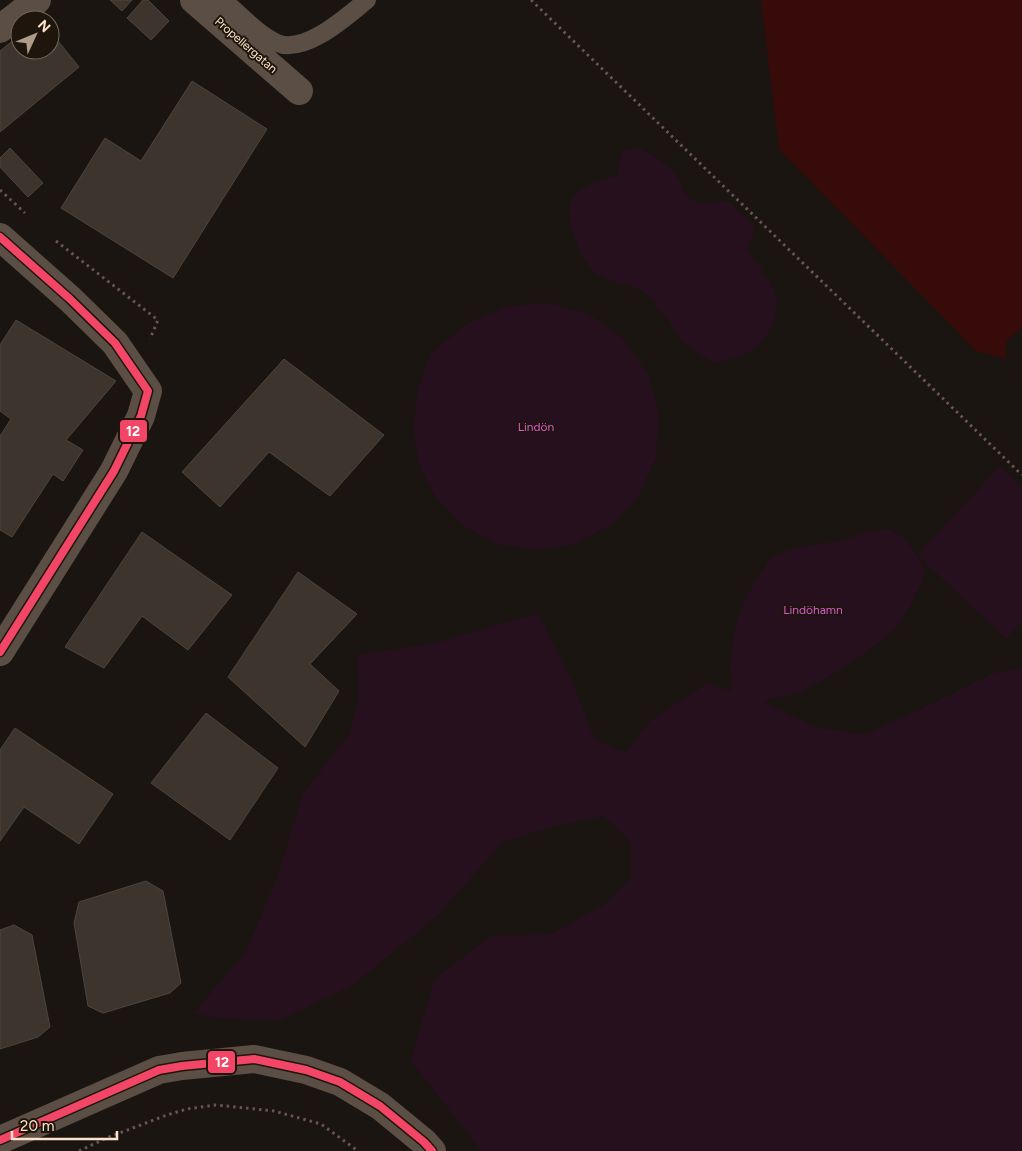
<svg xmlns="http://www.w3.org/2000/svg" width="1022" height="1151" font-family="Figtree,sans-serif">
	<rect width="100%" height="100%" fill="#1a1510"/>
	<path fill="#26101e" d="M638,148C653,155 666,162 676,175C681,181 681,188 685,193C694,208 714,203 728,201L756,228L747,250C756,259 777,290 777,302C778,315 769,334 760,344C752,352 727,363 715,362C712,362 708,359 705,357C683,347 681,339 668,320C666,316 661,313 658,309C655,305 654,300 650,296C635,283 614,285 598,275C581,264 560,213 574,196C585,183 603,180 618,176L622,151Z
		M547,303L589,314L624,339L648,374L659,415L656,458L638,497L608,527L573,545L536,550L498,544L464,526L437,499L419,465L413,427L418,390L430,354L465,325L504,307Z
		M1000,466L1022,487V622L1006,639L917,555Z
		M888,529L905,538L926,571C919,587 909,612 898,625C879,647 827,680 800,692C788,697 774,697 763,702L816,727L864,735L936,702L994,673L1022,667V1151H481L411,1061L434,979L491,936L552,934L606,903L631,878V842L603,816L551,827L503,842L437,916L352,986L304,1009L280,1020L224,1019L193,1013L245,953L278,875L303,793L350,733L359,696L357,655L440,642L538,613L573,684L595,740L626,752L651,720L706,684L733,691C726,650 737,606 761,572C765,567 768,560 773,557C793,546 814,546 836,541C853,537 869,531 888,529Z"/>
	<path fill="#370b0a" d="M761,0H1022V376L1002,358L976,351L779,149Z"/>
	<path fill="#1a1510" d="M1022,327V376L1005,361L1006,342Z"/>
	<path fill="#3d352d" stroke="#4e453a" d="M110,0H132L122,11Z
		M143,0H148L169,21L151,40L127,18Z
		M50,31L79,67L0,132V51L20,35V50H50Z
		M192,81L267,129L173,278L61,208L105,138L141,161Z
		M10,148L43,183L28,197L0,167V158Z
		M16,320L116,381L66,440L83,450L63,481L53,474L12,537L0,530V436L11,419L0,411V345Z
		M284,359L384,435L330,496L269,452L220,507L182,472Z
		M142,532L232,595L188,650L142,616L104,668L65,647Z
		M298,572L357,614L310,664L339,691L305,747L228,677Z
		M206,713L278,768L230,840L151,783Z
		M15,728L113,794L79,844L24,807L0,841V750Z
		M146,881L163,891L181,983L170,993L103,1013L88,1006L74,923L79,902Z
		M14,925L32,935L50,1027L38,1037L0,1049V930Z"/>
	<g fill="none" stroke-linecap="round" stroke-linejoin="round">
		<path stroke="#6a5357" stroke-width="3" stroke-dasharray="2.5 4" stroke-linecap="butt" d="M531,0L1022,475
			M0,190L25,213
			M56,241L158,320L150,339
			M79,1151L109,1137L167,1115L187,1109L216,1105L274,1111L321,1124L358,1151"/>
		<path stroke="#5b4e45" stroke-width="18" d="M223,0C240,14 257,34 277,43C305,55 347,16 367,0"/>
		<path stroke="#5b4e45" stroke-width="28" d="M194,0L299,91
			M0,29L37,0
			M0,237L70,299L115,343L148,391L141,416L114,471L0,652
			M0,1140L159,1070L182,1066L254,1059L306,1070L340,1082L380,1106L424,1142L432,1151"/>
		<g stroke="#1e160c" stroke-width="11">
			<path id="bus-1" d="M0,237L70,299L115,343L148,391L141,416L114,471L0,652
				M0,1140L159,1070L182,1066L254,1059L306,1070L340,1082L380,1106L424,1142L432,1151"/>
		</g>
		<use href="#bus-1" stroke="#f34667" stroke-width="8"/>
	</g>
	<g text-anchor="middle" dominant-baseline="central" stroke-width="4" stroke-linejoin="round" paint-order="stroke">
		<g font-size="12" fill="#fee3ca" stroke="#1e160c">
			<text transform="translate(246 45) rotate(41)">Propellergatan</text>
		</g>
		<g font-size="12" fill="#dc58cd" stroke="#1e160c">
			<text x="536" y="427">Lindön</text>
			<text x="813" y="610">Lindöhamn</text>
		</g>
	</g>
	<g stroke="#1e160c" stroke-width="2">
		<rect x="119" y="419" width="29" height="24" rx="5" fill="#f34667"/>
		<rect x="207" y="1050" width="29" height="24" rx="5" fill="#f34667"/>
	</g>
	<g font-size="14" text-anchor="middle" font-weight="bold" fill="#fff">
		<text x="133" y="436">12</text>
		<text x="222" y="1067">12</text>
	</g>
	<g transform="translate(35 35) rotate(46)"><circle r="24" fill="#1e160c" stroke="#786858"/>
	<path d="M0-4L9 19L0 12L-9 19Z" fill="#ae9b89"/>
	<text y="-8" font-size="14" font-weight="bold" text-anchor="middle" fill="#fee3ca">N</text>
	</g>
	<path d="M12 1131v8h105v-8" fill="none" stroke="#fee3ca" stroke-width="2.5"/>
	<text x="20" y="1131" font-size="15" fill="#fee3ca" stroke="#1e160c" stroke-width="4" paint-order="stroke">20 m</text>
</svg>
